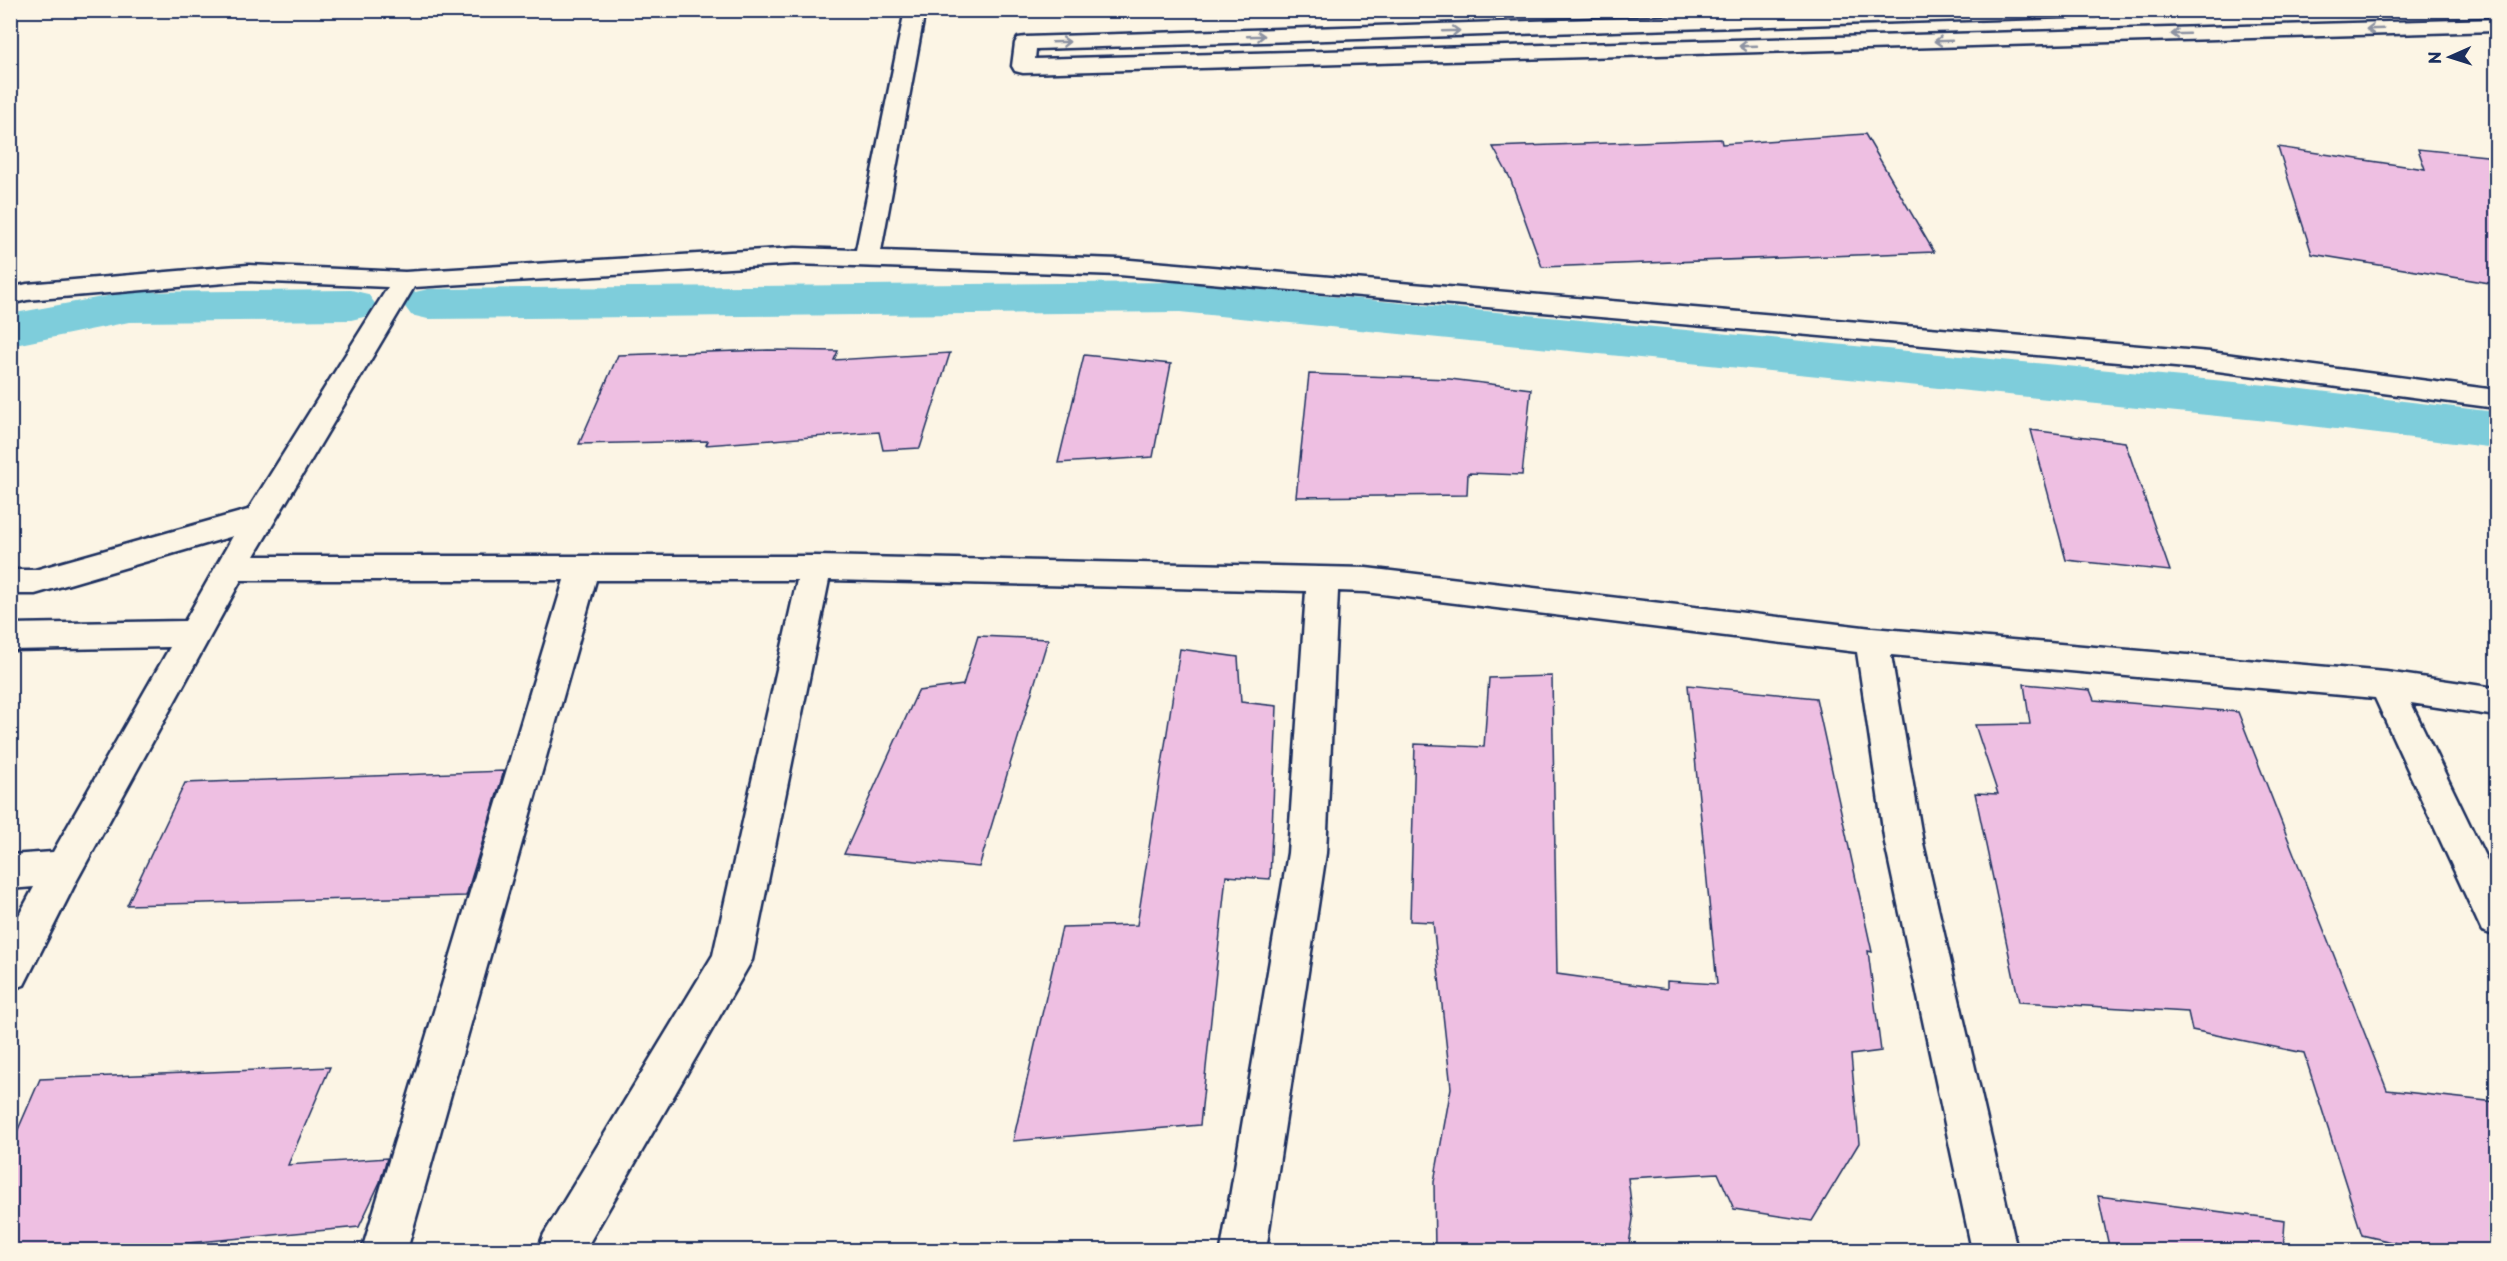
<svg xmlns="http://www.w3.org/2000/svg" width="2507" height="1261" font-family="'Playpen Sans',sans-serif">
	<rect width="100%" height="100%" fill="#fcf5e5"/>
	<filter id="ink" filterUnits="userSpaceOnUse"><feTurbulence type="fractalNoise" baseFrequency=".0167" numOctaves="2"/><feDisplacementMap in="SourceGraphic" scale="12" xChannelSelector="R" yChannelSelector="G"/><feConvolveMatrix kernelMatrix="1 2 1 2 8 2 1 2 1" color-interpolation-filters="sRGB"/></filter>
	<g filter="url(#ink)">
		<g fill="none" stroke-linecap="round" stroke-linejoin="round">
			<path fill="#7ecddb" fill-rule="evenodd" d="M1180,282L2277,386L2496,412V448L2277,422L1180,312L428,319L411,315L403,304L411,293L428,289Z
				M351,290L368,294L376,305L368,316L351,320L129,322L10,346V314L129,292Z"/>
		</g>
		<path fill="#eebfe2" stroke="#1b2f5e" stroke-width="1.5" d="M1865,134L1934,252L1542,267L1510,178L1493,147L1721,139L1722,144Z
			M2278,147L2425,169L2418,149L2496,157V284L2312,254Z
			M768,350L838,351L834,360L950,353L920,448L883,450L879,432L706,445L708,441L579,444L618,355Z
			M1084,355L1171,364L1153,457L1058,463Z
			M1309,374L1450,379L1531,389L1522,475L1468,473L1467,495L1296,497Z
			M2031,430L2125,442L2170,571L2066,560Z
			M978,636L1048,639L979,867L844,854L918,691L963,685Z
			M1180,649L1238,657L1241,702L1277,706L1270,879L1226,876L1200,1125L1013,1141L1062,927L1137,925Z
			M1552,676L1557,974L1667,989V981L1717,984L1688,685L1816,698L1872,952L1868,951L1881,1051L1851,1055L1859,1143L1812,1221L1734,1209L1718,1173L1628,1178L1633,1219L1628,1251H1435L1434,1182L1451,1088L1433,922L1410,921L1415,744L1484,747L1489,678Z
			M2024,684L2090,690L2094,700L2238,712L2387,1090L2496,1102V1251H2431L2362,1235L2304,1053L2192,1030L2188,1012L2019,1002L1975,793L1998,794L1975,725L2030,724Z
			M504,771L466,896L127,905L185,783Z
			M330,1067L288,1165L387,1158L380,1182L359,1227L102,1251H10V1148L40,1079Z
			M2098,1196L2285,1220L2283,1251H2110Z"/>
		<g fill="none" stroke-linecap="round" stroke-linejoin="round">
			<g stroke="#1b2f5e" stroke-width="5">
				<path id="minor" d="M905,10H925L881,251L1119,259L2210,352L2496,390V408L2210,370L1119,275L795,264L414,287L254,556H816L1366,568L1872,628L2386,672L2496,688V716L2411,703L2496,879V936L2482,931L2375,698L1891,655L1923,843L2017,1250H1972L1885,843L1857,652L1366,592L1338,591L1326,853L1266,1250H1221L1288,853L1306,591L829,580L752,960L585,1250H538L544,1234L713,955L797,580H596L407,1250H362L564,580H241L77,880L24,985L10,990V932L34,887L10,889V855L53,852L170,647L10,650V624L185,621L233,536L35,594H10V570H35L248,510L388,287L248,281L27,300L10,304V288L27,284L248,265L405,272L795,248L856,250Z
					M1877,10H2105L2102,14L2095,16L1036,49L1035,59L2496,19V31L1023,73L1015,71L1012,66L1015,43L1018,38L1026,37Z"/>
			</g>
			<use href="#minor" fill="#fcf5e5" fill-rule="evenodd"/>
		</g>
		<defs><path id="oneway-shaft" d="M-6 0H5M1.5-3L5.5 0L1.5 3" fill="none" stroke-width="1.6" stroke-linecap="round" stroke-linejoin="round" transform="scale(1.5)"/></defs>
		<g stroke="#8c92a2">
			<use href="#oneway-shaft" transform="translate(2375 29) rotate(178)"/>
			<use href="#oneway-shaft" transform="translate(1451 31) rotate(-2)"/>
			<use href="#oneway-shaft" transform="translate(2180 34) rotate(178)"/>
			<use href="#oneway-shaft" transform="translate(1256 36) rotate(-2)"/>
			<use href="#oneway-shaft" transform="translate(1943 41) rotate(178)"/>
			<use href="#oneway-shaft" transform="translate(1061 42) rotate(-2)"/>
			<use href="#oneway-shaft" transform="translate(1748 46) rotate(178)"/>
		</g>
	</g>
	<rect width="2507" height="1261" fill="none" stroke="#fcf5e5" stroke-width="36"/>
	<rect x="18" y="18" width="2471" height="1225" fill="none" stroke="#1b2f5e" stroke-width="2" filter="url(#ink)"/>
	<g transform="translate(2450 57) rotate(267)" stroke="#fcf5e5" stroke-width="4.5" paint-order="stroke">
	<path d="M0-4.5L10 22L0 15L-10 22Z" fill="#1b2f5e"/>
	<text y="-9" font-size="16" font-weight="bold" text-anchor="middle" fill="#1b2f5e">N</text>
	</g>
</svg>
